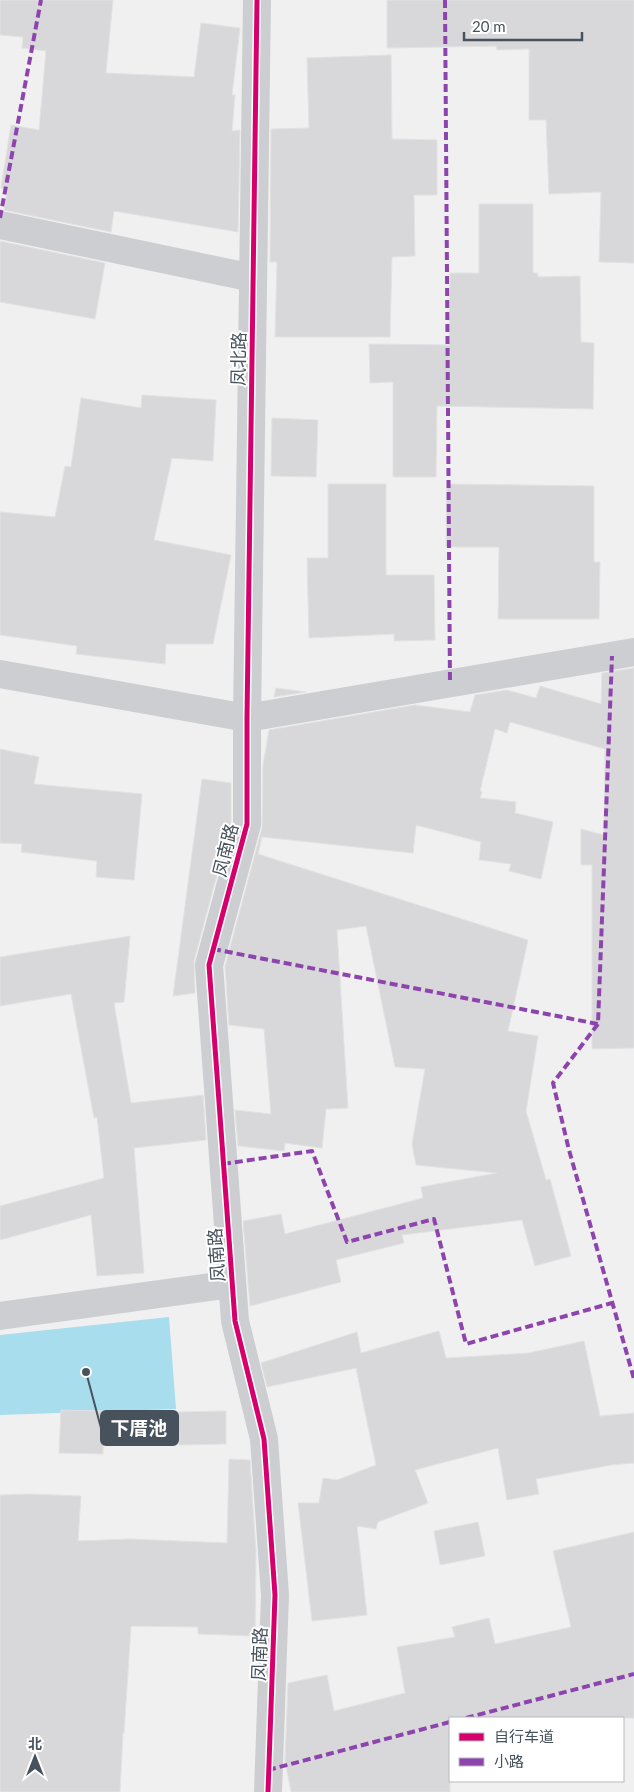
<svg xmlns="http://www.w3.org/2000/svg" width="634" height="1792" font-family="Lato,'Noto Sans SC',sans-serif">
	<rect width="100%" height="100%" fill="#f1f0f0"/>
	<path fill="#a8ddee" d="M169,1317L176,1409L0,1415V1335Z"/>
	<path fill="#d8d8da" stroke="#e2e2e3" d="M0,0H113L106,73L194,77L201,23L240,28L232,95H235L232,131L240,130L238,232L114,211L111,232L4,210L8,189L1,188L11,125L39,130L46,51L22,48L23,37L0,35Z
		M387,0H634V263L599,262L601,192L549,194L546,120H529V49L497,50L496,46L387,48Z
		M391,55L392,139L437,140V195H414L415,256L392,257L390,337H275L277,262H270L271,129L309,128L307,58Z
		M479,204H533V273H538V277L580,276L581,342L594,343L593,409L437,406L436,477H393V382L370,383L369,344L449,345L450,273H479Z
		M0,241L105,263L95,319L0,302Z
		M142,395L216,400L213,461L172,458L154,540L231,555L213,644H166L165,664L76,654L77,646L0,635V512L55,517L65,466L71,467L81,398L141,408Z
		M272,418L318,420L316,477L271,476Z
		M328,484H386V575H434L435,640L394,641V634L309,638L307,558H328Z
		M447,484L594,486V562H600L599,619H498L499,547H446Z
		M634,668V1048L592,1049V865H581V829L604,835L605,749L510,722L507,733L495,729L480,791L482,792L480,798L516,802L515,813L553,822L541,879L509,871L511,864L479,860L481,842L416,825L413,853L262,837L258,854L528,940L508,1031L538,1036L526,1111L546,1180L550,1179L571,1256L535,1266L522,1220L402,1235L404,1243L336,1260L341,1282L250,1306L243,1221L281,1214L285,1234L423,1198L421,1187L497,1173L416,1165L412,1144L425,1069L395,1067L366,926L337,930L348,1108L326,1109L322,1148L285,1143L284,1151L238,1146L235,1110L271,1114L264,1029L229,1025L225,966L262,828L263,765L269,730L415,705L470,712L475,695L507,690L536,698L540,686L601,704L602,673Z
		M276,688L306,692L274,697Z
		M0,749L39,757L34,784L142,794L134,880L96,877L97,861L21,852L22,844L0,843Z
		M202,779L231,783V822L194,961L195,993L173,996Z
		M130,936L124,1002L114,1003L131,1103L203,1095L206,1140L134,1148L144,1273L97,1276L91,1215L0,1240V1206L104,1178L97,1117L94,1118L71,994L0,1006V957Z
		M439,1331L446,1358L529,1353L584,1341L600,1416L634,1413V1463L611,1465L536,1479L539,1494L507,1500L498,1448L415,1470L428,1503L378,1522L376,1529L357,1526L367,1615L312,1621L298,1503H319L323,1478L337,1480L376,1465L356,1368L267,1387L261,1363L357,1332L361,1353Z
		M61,1410L104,1411L103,1454L59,1453Z
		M226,1411V1444L179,1445L178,1412Z
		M229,1459L250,1460L256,1552L255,1636L198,1634V1627L131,1626L124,1733H123L120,1792H0V1495L29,1494L81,1496L78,1541L130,1539L227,1543Z
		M478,1522L485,1556L440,1565L434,1531Z
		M634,1532V1718H450V1792H291L285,1760L288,1683L327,1675L334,1711L405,1693L397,1647L455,1637L452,1627L489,1618L495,1644L571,1627L553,1551Z"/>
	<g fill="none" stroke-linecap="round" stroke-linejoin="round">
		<path stroke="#ccced1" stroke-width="28" d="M257,0L247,718V824L209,965L235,1321L264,1439L275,1595L268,1792
			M0,225L253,278
			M0,674L247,718L634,652
			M0,1316L232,1284"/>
		<path stroke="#8e44ad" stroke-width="4" stroke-dasharray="8 4" stroke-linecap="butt" d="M445,0L450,683
			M0,218L41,0
			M213,949L598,1024L612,656
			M598,1024L553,1083L569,1150L634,1379
			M223,1164L312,1151L347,1242L434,1219L466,1344L612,1303
			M466,1718L634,1674
			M268,1770L450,1722"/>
		<g stroke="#fff" stroke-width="8">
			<path id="cycleway" d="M257,0L247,718V824L209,965L235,1321L264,1439L275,1595L268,1792"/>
		</g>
		<use href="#cycleway" stroke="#d6006c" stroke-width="5"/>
	</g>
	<g text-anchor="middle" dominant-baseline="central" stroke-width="4" stroke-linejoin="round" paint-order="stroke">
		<g font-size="18" fill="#47525d" stroke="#fff">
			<text transform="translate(238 359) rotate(-89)">凤北路</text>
			<text transform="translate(225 850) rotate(-76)">凤南路</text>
			<text transform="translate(216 1255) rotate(-94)">凤南路</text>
			<text transform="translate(259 1654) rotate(-88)">凤南路</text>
		</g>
	</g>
	<path fill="none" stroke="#47525d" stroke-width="2" d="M86 1372L101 1428"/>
	<circle fill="#47525d" stroke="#fff" stroke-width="2" cx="86" cy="1372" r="5"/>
	<rect fill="#47525d" stroke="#47525d" stroke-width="2" x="101" y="1411" width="77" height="34" rx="5"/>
	<g font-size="19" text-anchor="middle" font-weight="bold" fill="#fff">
		<text x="139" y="1435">下厝池</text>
	</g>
	<rect x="449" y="1717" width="175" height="65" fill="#ffffff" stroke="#b5babe"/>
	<rect x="459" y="1733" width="25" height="8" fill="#d6006c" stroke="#b5babe"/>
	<text x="494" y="1742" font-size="15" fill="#47525d">自行车道</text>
	<rect x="459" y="1758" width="25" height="8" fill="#8e44ad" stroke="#b5babe"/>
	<text x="494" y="1767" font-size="15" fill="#47525d">小路</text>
	<g transform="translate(35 1757)" stroke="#ffffff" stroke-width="4" paint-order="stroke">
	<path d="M0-4L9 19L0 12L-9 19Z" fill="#47525d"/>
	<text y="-8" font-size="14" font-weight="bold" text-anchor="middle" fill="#47525d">北</text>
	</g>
	<path d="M464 32v8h118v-8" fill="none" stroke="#47525d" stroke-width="2.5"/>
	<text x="472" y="32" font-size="15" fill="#47525d" stroke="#ffffff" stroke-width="4" paint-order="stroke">20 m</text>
</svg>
